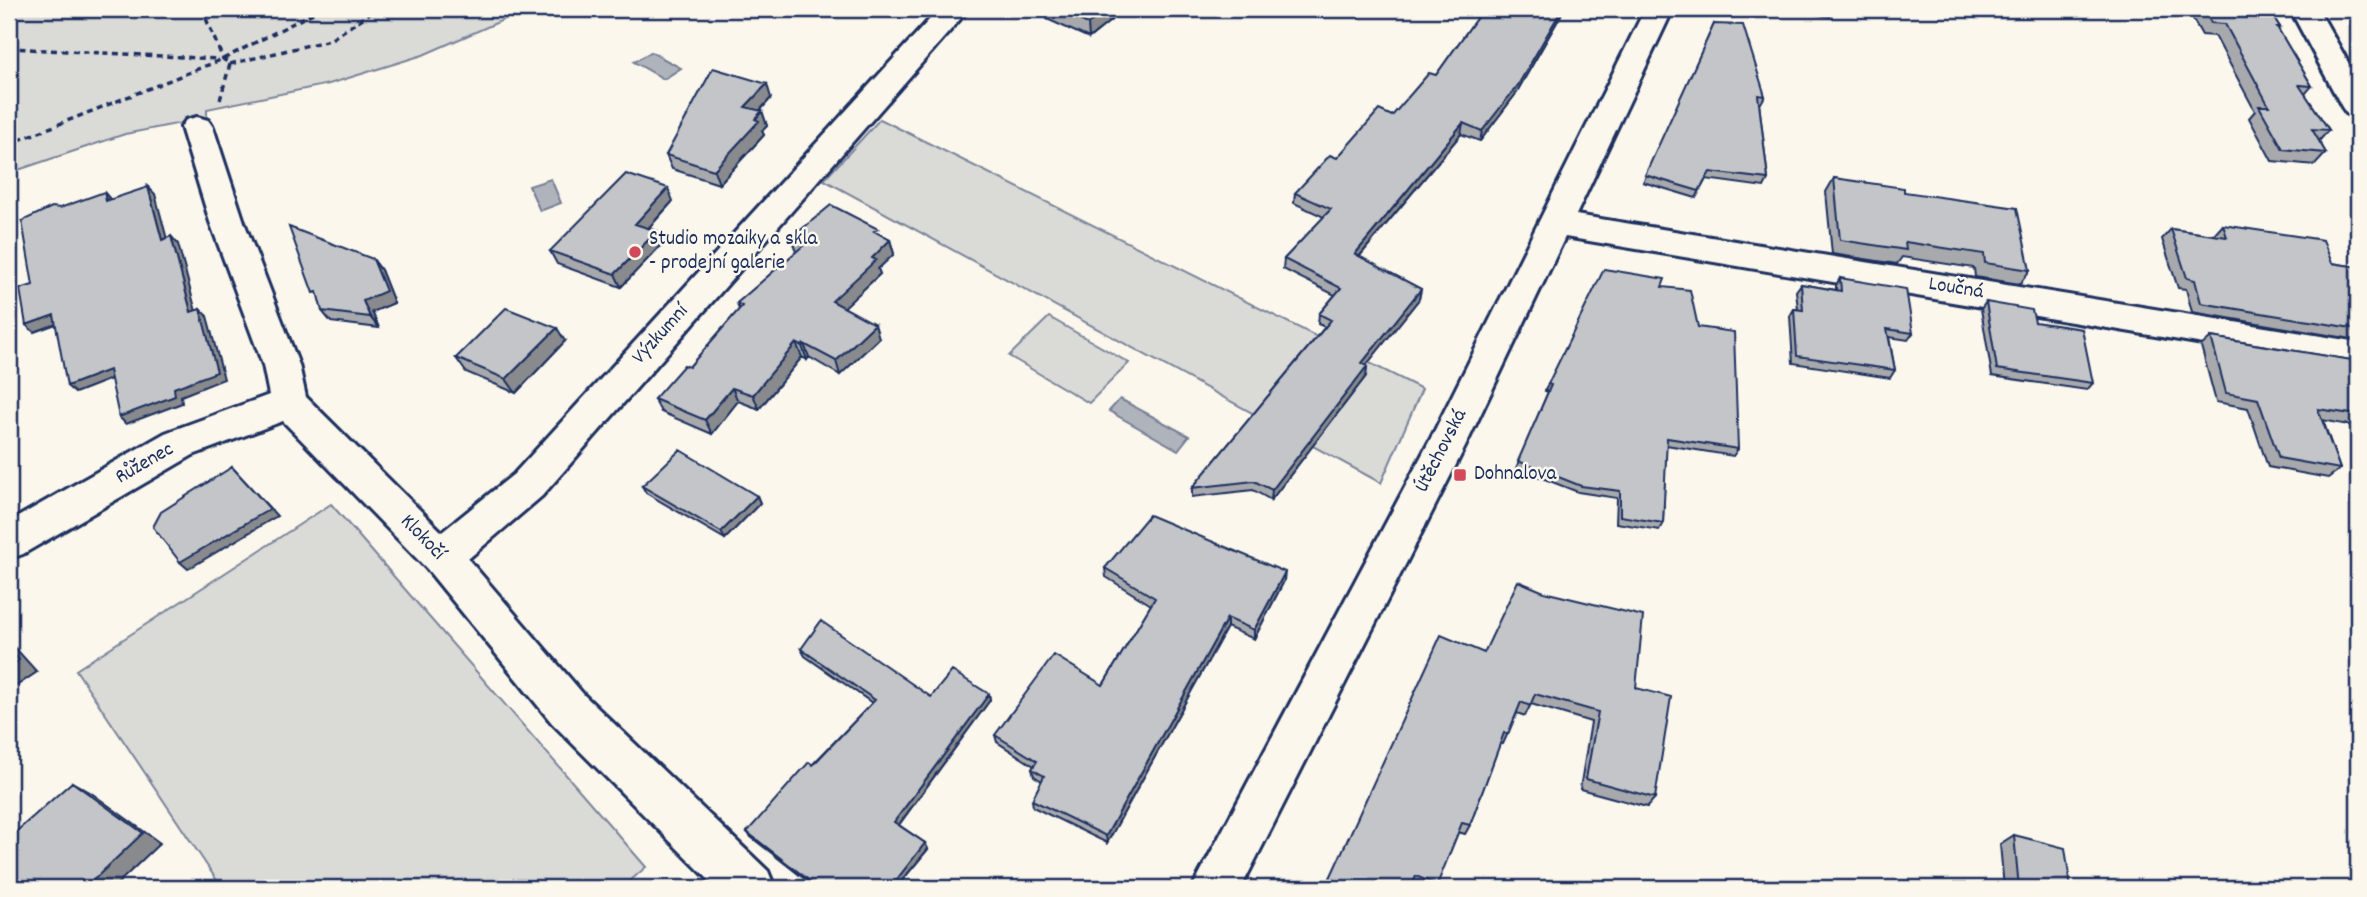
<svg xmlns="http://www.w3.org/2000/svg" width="2367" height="897" font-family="Dekko,sans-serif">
	<rect width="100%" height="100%" fill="#fbf7ec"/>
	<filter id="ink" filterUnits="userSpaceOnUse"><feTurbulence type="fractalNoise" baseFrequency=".0143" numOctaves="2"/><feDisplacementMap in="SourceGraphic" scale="14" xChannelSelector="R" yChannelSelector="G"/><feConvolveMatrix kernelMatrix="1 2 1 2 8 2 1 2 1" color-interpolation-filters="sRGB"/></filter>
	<g filter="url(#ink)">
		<path fill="#dadad7" stroke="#7a849a" stroke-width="2" d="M9,9H528L423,55L329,84L207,109V118L125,134L9,173Z
			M880,119L1422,389L1381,483L824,180Z
			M1049,317L1129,363L1089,403L1009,356Z
			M331,504L646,867L622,888H222L76,670Z"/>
		<path fill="#afb3bb" stroke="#747e96" stroke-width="2" d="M651,52L681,68L664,79L634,62Z
			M551,179L561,203L540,211L529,186Z
			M1120,399L1189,436L1178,450L1109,411Z"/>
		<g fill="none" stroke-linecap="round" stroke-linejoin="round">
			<g stroke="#1b2f5e" stroke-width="6">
				<path id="minor" d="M939,9H969L542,496L468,559L584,695L768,871L775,888H717L552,723L427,569L283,421L193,455L23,554L9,559V522L165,433L269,395L263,365L210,222L181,127L186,120L197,117L208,120L213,127L244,222L299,365L306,397L442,532L514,474Z
					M1645,9H1673L1576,215L2358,342V370L1565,237L1465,447L1241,888H1192L1430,440Z
					M2290,9H2318L2358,80V117L2347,114L2342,107Z"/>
			</g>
			<path stroke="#1b2f5e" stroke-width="3.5" stroke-dasharray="6 4.5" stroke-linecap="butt" d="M202,9L223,59L230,64L330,40L376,9
				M9,48L219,59
				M220,100L230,64
				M9,144L223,59L321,9"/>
			<use href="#minor" fill="#fbf7ec" fill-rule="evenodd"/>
		</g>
		<path fill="#a8a9ad" stroke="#1b2f5e" stroke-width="2" d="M1046,9H1125L1089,38L1047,19Z
			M1483,9H1563L1561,15L1515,95L1480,141L1461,134L1359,257L1421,289L1419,299L1366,365L1367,366L1366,376L1271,500L1253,490L1192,497V488L1325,327L1318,324L1319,314L1335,295L1283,269L1284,259L1324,217L1294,203L1295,193L1337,158L1392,116L1436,75Z
			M1789,9H1834L1830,17Z
			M2187,9H2268L2280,27L2278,29L2312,86L2305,94L2329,130L2319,141L2326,153L2315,165L2272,161L2249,118L2255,111L2215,36L2202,35Z
			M2348,9H2358V23Z
			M1714,24L1765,96L1761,103H1759L1768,179L1764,187L1706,179L1696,198L1643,182Z
			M771,98L760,111H762L767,126L762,131L764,135L719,184L672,169L666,155Z
			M1834,178L1904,192L2030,270L2020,284L1975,277L1974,268L1902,257L1897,264L1832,254L1826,192Z
			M673,201L649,228L663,243L621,287L557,264L550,251Z
			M2223,225L2332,263L2358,267V340L2192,312L2186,289L2178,288L2162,239L2171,229L2214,235Z
			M879,234L890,240L894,254L878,269L880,274L844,307L879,338L840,375L809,357L807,360L802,357L759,409L738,401L712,434L661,412L654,399L689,367L739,310L737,303L796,252L791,238Z
			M373,259L381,270L394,303L372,312L379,328L331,322L322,311Z
			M1840,278L1913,333L1908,340L1889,337L1895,370L1890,378L1793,363L1790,316L1794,309H1798L1796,291L1801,284L1836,290V285Z
			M1662,287L1698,327L1738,449L1733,456L1666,445L1663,523L1659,530L1616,523L1617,498L1578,492L1516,468L1548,392L1545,391L1548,384Z
			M1986,302L2035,322L2093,383L2087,390L1992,376L1981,309Z
			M2211,337L2358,361V427L2323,420L2340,469L2328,478L2268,467L2248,408L2216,402L2201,346Z
			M565,341L516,393L466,372L456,358Z
			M642,486L757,496L760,503L725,539L646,493Z
			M1105,568L1284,581L1254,639L1227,627L1107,843L1033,807L1032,800L1042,781L1034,776L1032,769L1034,766L997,742L995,735L1103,685L1151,605L1106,577Z
			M801,649L931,697L989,694L990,700L899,825L925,843L928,849L896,888H816L751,837L747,832L872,703L805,656Z
			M1484,653L1636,688L1655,798L1647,807L1580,789L1591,722L1531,704L1525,716L1517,713L1503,744L1500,743L1470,825L1465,834L1458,832L1435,888H1421L1413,885L1411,888H1331L1328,887L1330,878Z
			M2014,835L2071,888H2004L2000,844Z"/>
		<path fill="#888a8d" stroke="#1b2f5e" stroke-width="2" d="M1106,9H1125L1089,38L1088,24Z
			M1562,9H1563L1561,15L1515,95L1480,141L1482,131Z
			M767,84L771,98L750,121L745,107Z
			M762,111L767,126L762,131L764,135L719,184L714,170Z
			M1463,123L1461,134L1353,264L1355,254Z
			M148,187L155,194L169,247L162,240Z
			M668,188L673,201L641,236L635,224Z
			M104,192L111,200L106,201Z
			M657,231L663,243L621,287L615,274Z
			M171,236L178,244L198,319L191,312Z
			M890,240L894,254L878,269L880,274L836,315L832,301L872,258Z
			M373,259L381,270L394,303L372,312L379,328L370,317L363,301Z
			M1421,289L1419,299L1360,373L1362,363Z
			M200,309L207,316L224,379L181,396L182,403L126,424L119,417L174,388Z
			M54,315L62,322L34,332L26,325Z
			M875,324L879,338L840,375L836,361Z
			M557,328L565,341L516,393L506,379Z
			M796,343L802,357L759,409L753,395Z
			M804,344L809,357L807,360L802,346Z
			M1367,366L1366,376L1271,500L1272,490Z
			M109,370L116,377L75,393L67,386Z
			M732,388L738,401L712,434L705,420Z
			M232,467L277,516L188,569L180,562Z
			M757,496L760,503L725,539L721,532Z
			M1285,572L1284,581L1254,639V630Z
			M1227,618V627L1107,843L1106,836Z
			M9,641L37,672L12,689L9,698Z
			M989,694L990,700L897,827L894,822Z
			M72,782L90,792L160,843L113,888H85Z
			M925,843L928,849L896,888H890Z"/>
		<path fill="#c3c5c9" stroke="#1b2f5e" stroke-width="2" d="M1055,9H1106L1088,24Z
			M1483,9H1562L1518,85L1482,131L1463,123L1355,254L1421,289L1362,363L1367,366L1272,490L1254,481L1192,488L1331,320L1319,314L1341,288L1284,259L1331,209L1295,193L1330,155L1337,158L1379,110L1392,116L1429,73L1436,75Z
			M2203,9H2268L2280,27H2277L2312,86L2299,85L2329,130L2312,129L2326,153L2283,149L2259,106H2269L2225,24L2211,23Z
			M1714,24L1743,25L1765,96L1758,95L1768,179L1710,172L1699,191L1645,175Z
			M713,68L767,84L745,107L762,111L755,119L759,121L714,170L666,155Z
			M626,174L668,188L635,224L657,231L615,274L550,251Z
			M1834,178L1904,188V192L2017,208L2030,270L1985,263L1984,254L1905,242L1906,250L1840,240Z
			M148,187L162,240L171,236L191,312L200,309L217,372L174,388L175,396L119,417L109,370L67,386L54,315L26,325L20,289L33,285L22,221L52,207L60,208L104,192L106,201Z
			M831,205L878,229L874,231L890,240L872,258L876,260L832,301L875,324L836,361L804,344L802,346L796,343L753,395L732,388L705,420L654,399L684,365L689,367L742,306L737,303L804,245L791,238Z
			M2223,225L2323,240L2332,263L2358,267V329L2201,303L2195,280L2187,278L2171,229L2227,237Z
			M289,227L373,259L386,291L363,301L370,317L322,311L317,292L313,293Z
			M1604,269L1665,279L1662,287L1690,290L1698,327L1734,332L1738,449L1667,438L1663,523L1620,516V491L1581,486L1518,461L1551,385L1548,384Z
			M1840,278L1906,289L1913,333L1887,329L1895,370L1797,356L1794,309L1803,310L1801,284L1841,291Z
			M1986,302L2032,310L2035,322L2082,329L2093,383L1997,369Z
			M506,308L557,328L506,379L456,358Z
			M2211,337L2358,361V415L2318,409L2340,469L2279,458L2258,399L2226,393Z
			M680,450L757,496L721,532L642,486Z
			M232,467L270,509L180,562L153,527L161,512Z
			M1149,515L1285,572L1254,630L1227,618L1106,836L1032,800L1044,776L1032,769L1037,761L995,735L1054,655L1103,685L1155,598L1105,568Z
			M1518,581L1544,592L1643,616L1636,688L1671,697L1655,798L1586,779L1598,712L1535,694L1530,706L1521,702L1508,734L1504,733L1470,825L1462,823L1437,885L1416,876L1411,888H1350L1330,878L1441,635L1484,653Z
			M821,621L931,697L952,671L989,694L894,822L925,843L890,888H819L747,832L809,762L813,765L875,700L801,649Z
			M9,649L19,660L9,668Z
			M72,782L143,833L85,888H63L58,885L55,888H9V838Z
			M2014,835L2065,848L2071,888H2019Z"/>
	</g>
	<g fill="#d1495b" stroke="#fbf7ec" stroke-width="2.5">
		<circle cx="635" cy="252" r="7"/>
		<rect x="1453" y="468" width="14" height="14" rx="3.5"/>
	</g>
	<g text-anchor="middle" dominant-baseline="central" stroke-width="5" stroke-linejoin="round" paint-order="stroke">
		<g font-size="21" fill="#1b2f5e" stroke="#fbf7ec" text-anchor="start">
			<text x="649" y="240">Studio mozaiky a skla<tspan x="649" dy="24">- prodejní galerie</tspan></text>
			<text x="1474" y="475">Dohnalova</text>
		</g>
		<g font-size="21" fill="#1b2f5e" stroke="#fbf7ec">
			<text transform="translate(1956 289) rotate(9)">Loučná</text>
			<text transform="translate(661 335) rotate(-48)">Výzkumní</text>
			<text transform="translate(1442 451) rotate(-63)">Útěchovská</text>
			<text transform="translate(145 464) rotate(-30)">Růženec</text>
			<text transform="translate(422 538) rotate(46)">Klokočí</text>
		</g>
	</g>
	<rect width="2367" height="897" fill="none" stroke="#fbf7ec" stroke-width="35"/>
	<rect x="18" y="18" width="2332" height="862" fill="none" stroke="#1b2f5e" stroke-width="2.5" filter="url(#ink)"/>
</svg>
